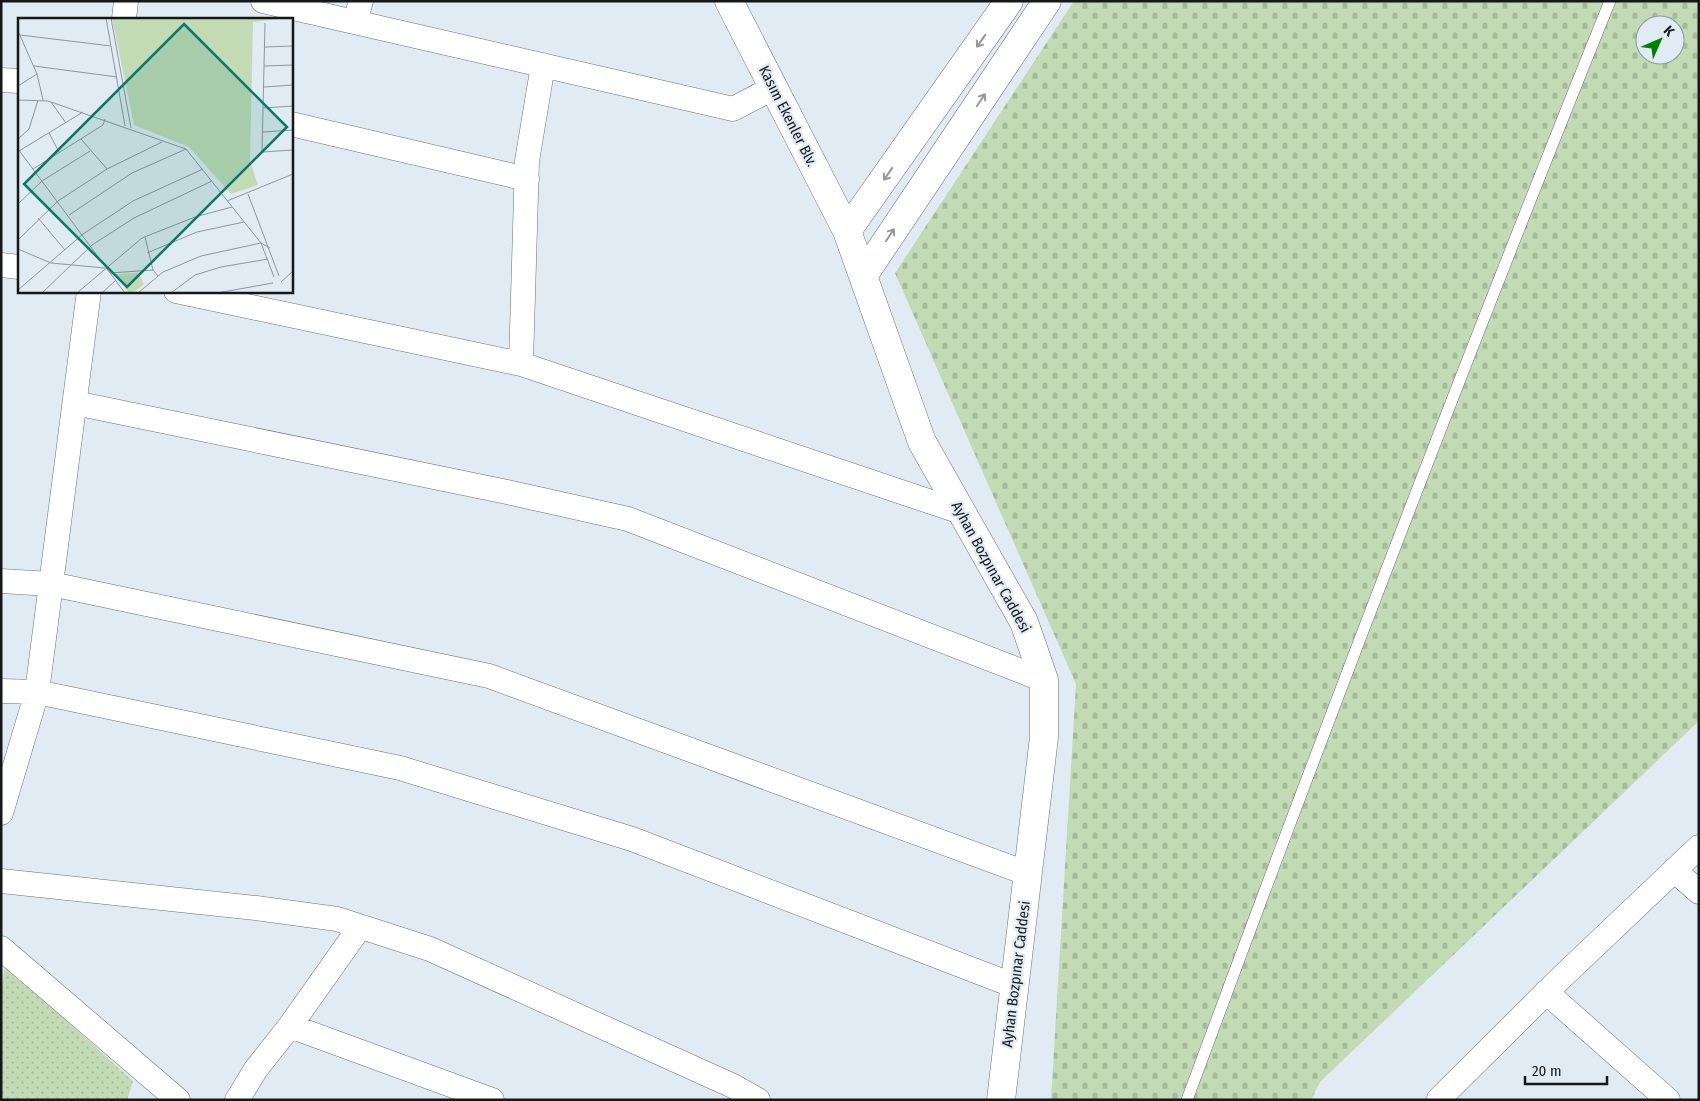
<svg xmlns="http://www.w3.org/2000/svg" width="1700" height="1101" font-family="'Fira Sans Condensed',sans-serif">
	<defs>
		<pattern id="cemetery-stones" width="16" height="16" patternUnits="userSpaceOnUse" patternTransform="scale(1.25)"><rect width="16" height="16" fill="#c2dbb5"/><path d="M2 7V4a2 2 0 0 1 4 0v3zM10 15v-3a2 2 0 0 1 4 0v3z" fill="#a6bb9b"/></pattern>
		<pattern id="park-dots" width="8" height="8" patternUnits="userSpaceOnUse" patternTransform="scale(1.25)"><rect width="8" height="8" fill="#c2dbb5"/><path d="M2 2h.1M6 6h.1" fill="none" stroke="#a6bb9b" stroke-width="1.8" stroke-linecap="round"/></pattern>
	</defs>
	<rect width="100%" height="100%" fill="#e1ebf3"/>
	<path fill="url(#cemetery-stones)" fill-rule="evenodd" d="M1074,1H1699V721L1320,1082L1311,1100H1051L1076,684L895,273ZM1645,25H1675V55H1645Z"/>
	<path fill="url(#park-dots)" d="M5,965L133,1081L127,1100H1V994Z"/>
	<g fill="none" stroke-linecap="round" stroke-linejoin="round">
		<g stroke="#687178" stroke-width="12">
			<path id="lane" d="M1187,1100C1323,732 1463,365 1610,1"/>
		</g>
		<g stroke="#687178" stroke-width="25">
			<path id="street" d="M263,1L733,109L773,88
				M124,19L126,1
				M355,22L361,1
				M1,80L19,81
				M291,124L527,179
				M1,265L19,267
				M176,291L521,364L961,512
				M521,364L527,161L543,65
				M75,403L507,492L628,519L1044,680
				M1,581L51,584L489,676L1029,874
				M1,691L37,692L400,768L632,839L1015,986
				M1,813L37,692L89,291
				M1674,870L1699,892
				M1,881L256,908L337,919L430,949L733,1086L758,1100
				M1,948L178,1100
				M1546,992L1668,1100
				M290,1026L492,1100
				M237,1100L256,1069L290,1026L360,927
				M1440,1100L1439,1099L1564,975L1699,847"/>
		</g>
		<g stroke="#687178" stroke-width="29">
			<path id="secondary" d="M729,1L847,231L922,442L1024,622L1044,680V737L1001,1100
				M847,231L1009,1
				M863,276L1047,1"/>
		</g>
		<use href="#lane" stroke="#fff" stroke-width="11"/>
		<use href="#street" stroke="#fff" stroke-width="24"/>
		<use href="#secondary" stroke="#fff" stroke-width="28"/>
	</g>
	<defs><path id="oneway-shaft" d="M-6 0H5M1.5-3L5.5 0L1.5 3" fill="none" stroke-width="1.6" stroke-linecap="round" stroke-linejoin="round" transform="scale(1.25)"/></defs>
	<g stroke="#959798">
		<use href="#oneway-shaft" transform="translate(981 41) rotate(125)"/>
		<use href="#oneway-shaft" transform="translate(981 100) rotate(-56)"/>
		<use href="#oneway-shaft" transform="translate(888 174) rotate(125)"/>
		<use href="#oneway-shaft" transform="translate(890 235) rotate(-56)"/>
	</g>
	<g text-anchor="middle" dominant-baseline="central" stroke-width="4.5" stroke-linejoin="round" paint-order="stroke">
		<g font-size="15" fill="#14181b" stroke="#e1ebf3">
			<text transform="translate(788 116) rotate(63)">Kasım Ekenler Blv.</text>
			<text transform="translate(991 567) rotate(61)">Ayhan Bozpınar Caddesi</text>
			<text transform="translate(1016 974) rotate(-83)">Ayhan Bozpınar Caddesi</text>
		</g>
	</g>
	<g transform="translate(18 18)">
		<rect width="275" height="275" fill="#e1ebf3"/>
		<path d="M94,0H268L235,4L232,143L240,167L213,176L171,129L116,107Z" fill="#c2dbb5"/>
		<path d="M120,255L126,266L115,275H111L97,256Z" fill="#c2dbb5"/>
		<path fill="none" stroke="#8f979d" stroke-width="1" d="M88,0L107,108M93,0L113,110M247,5L244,134L275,132M0,13L19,56L25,82M2,17L93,28M247,29L274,28M16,48L99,59M246,48L275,47M0,68L19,56M246,69L275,67M0,82L30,83L168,131L243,225L256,259M33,84L48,105M245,90L275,88M245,114L275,112M31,115L41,134M0,121L11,111L20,82M63,121L89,151M0,131L107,275M1,133L65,94M15,151L85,107L87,101M230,176L261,258M209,183L275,156M0,186L24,163L72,133M51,197L114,155L168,131M20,200L47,232M127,219L135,252M0,222L40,183L89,151L144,124M0,231L33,245L87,250M129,235L179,214L226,204M92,255L135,252L140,258M263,264L275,253M0,272L65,216L115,183L185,151M24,275L74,227L116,200L194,163M59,275L124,220L177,199L214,189M84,275L98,262M120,275L145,254L183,238L243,225L252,230M153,275L177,257L203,249L250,241M199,275L255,265"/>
		<path fill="#0f766e" fill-opacity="0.15" stroke="#0f766e" stroke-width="2.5" d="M166,6L269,109L109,269L6,166Z"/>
		<rect width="275" height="275" fill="none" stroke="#14181b" stroke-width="2.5"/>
	</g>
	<rect width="1700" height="1101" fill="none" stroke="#14181b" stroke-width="5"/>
	<g transform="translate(1660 40) rotate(45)"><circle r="24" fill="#e1ebf3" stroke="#8f979d"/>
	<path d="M0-4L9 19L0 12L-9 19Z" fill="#008200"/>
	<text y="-8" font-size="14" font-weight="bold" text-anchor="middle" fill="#14181b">K</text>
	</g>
	<path d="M1525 1076v8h82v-8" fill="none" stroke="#14181b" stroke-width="2.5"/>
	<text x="1532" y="1076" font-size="15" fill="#14181b" stroke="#e1ebf3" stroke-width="4" paint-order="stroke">20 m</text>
</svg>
